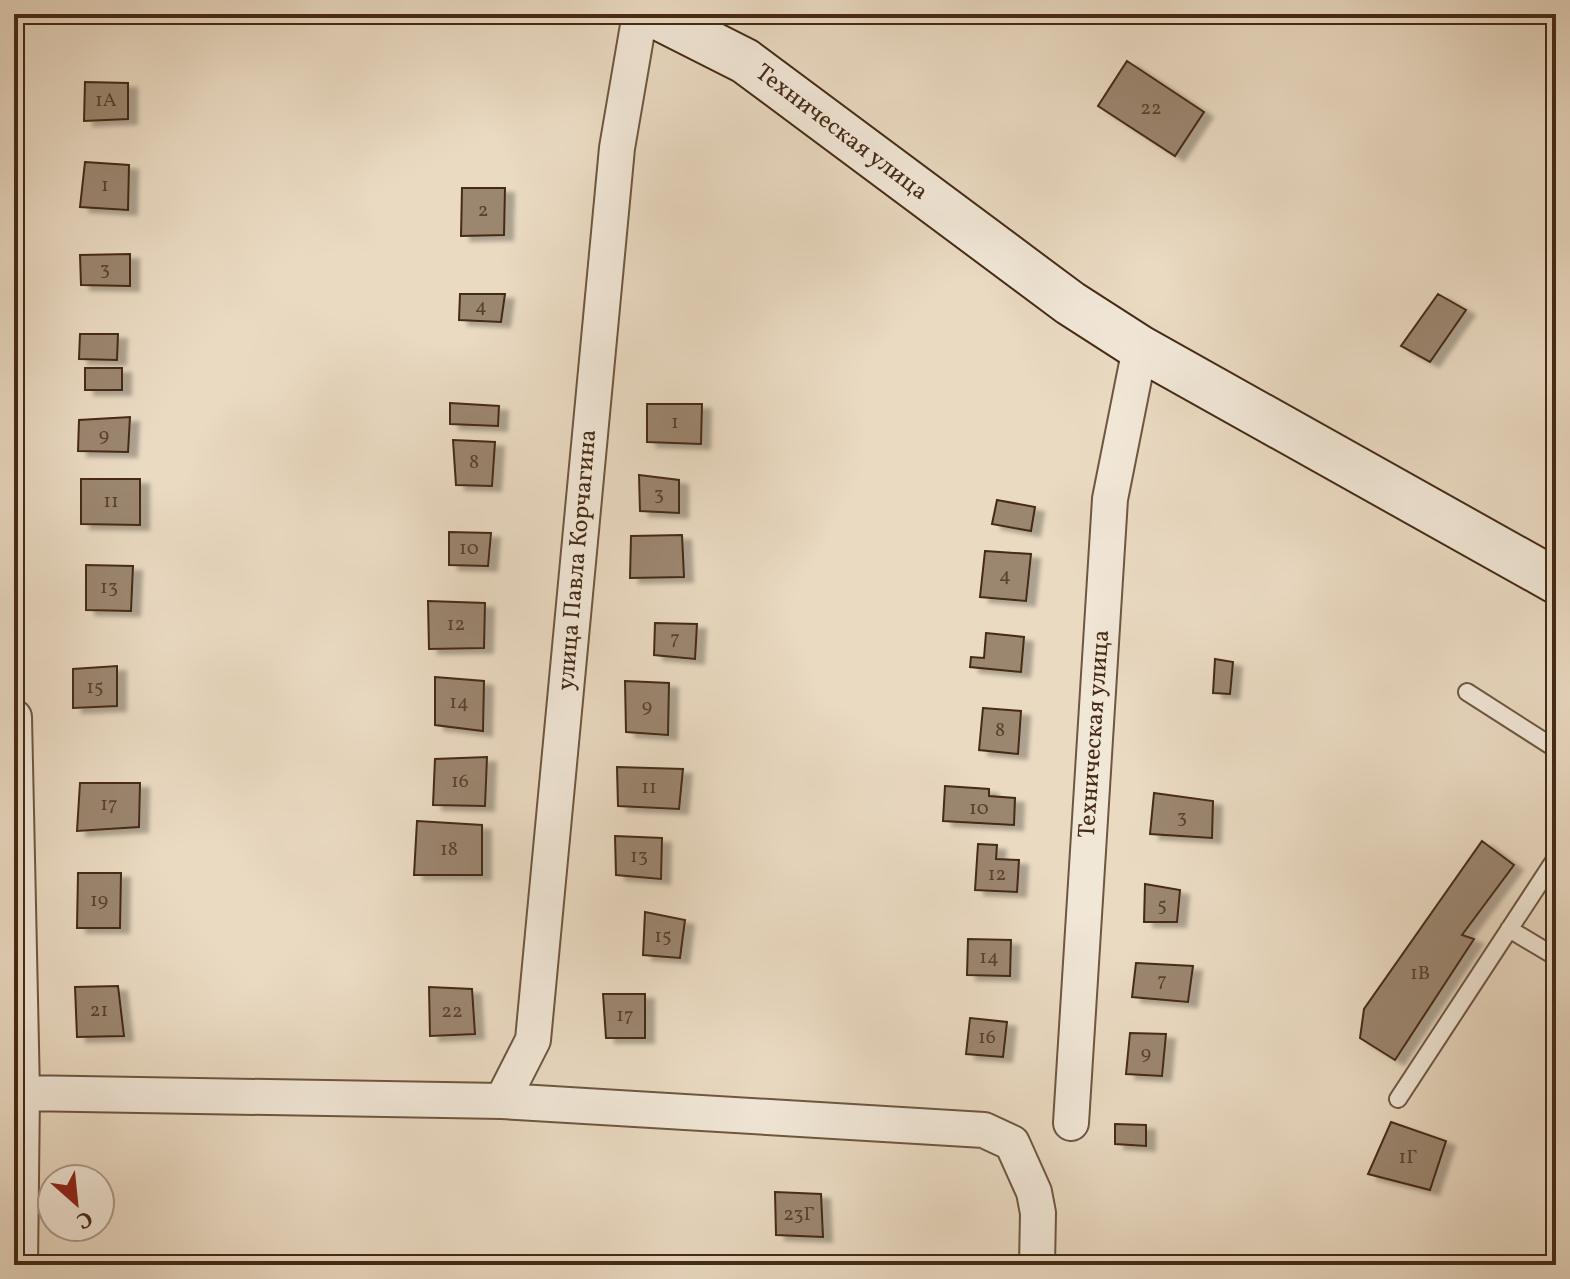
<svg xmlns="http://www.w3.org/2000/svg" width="1570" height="1279" font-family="Vollkorn,serif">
	<defs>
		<filter id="shadow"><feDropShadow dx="9" dy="5" stdDeviation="2" flood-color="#0004"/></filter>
	</defs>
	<rect width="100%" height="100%" fill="#eadac2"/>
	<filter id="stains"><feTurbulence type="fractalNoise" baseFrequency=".0025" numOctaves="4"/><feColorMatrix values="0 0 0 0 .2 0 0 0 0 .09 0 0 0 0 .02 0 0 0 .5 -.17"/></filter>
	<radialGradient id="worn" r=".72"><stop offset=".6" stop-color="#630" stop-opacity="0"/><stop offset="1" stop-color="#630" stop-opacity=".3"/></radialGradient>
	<path fill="#9b866f" stroke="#452a15" stroke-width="2" filter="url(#shadow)" d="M1127,61L1204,112L1175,156L1098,106Z
		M85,82L128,83V119L84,121Z
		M85,162L129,165L128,210L80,207Z
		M462,188H505L504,235L461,236Z
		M130,254V286L81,285L80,255Z
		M460,294H505L501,322L459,320Z
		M1438,294L1466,310L1430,362L1401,346Z
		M80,334H118L117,360L79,359Z
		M85,368H122V390H85Z
		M450,403L499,406L498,426L450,424Z
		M647,404H702L701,444L647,442Z
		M130,417L128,452L78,451L79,420Z
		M453,440L495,442L492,486L456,485Z
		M639,475L679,480V513L640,511Z
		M81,479H140V525L81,524Z
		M997,500L1035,507L1031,531L992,524Z
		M449,532L491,533L488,566L449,565Z
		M682,535L684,577L630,578L631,536Z
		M985,551L1031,554L1026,601L980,597Z
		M86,565L133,566L131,611L86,610Z
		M428,601L485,603L484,648L429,649Z
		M655,623L697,624L695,659L654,655Z
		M986,633L1024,637L1021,672L970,667L971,657L984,658Z
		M1215,659L1233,662L1230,694L1213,693Z
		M117,666V706L73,708V669Z
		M435,677L484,681L483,731L435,725Z
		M625,681L669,683L668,735L626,732Z
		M983,708L1021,711L1018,754L979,750Z
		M487,757L485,806L433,805L435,759Z
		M617,767L683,769L679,809L618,806Z
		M80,783H140L139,827L77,831Z
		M945,786L989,789V796L1015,798L1014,825L943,821Z
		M1154,793L1213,801L1212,838L1150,834Z
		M417,821L482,825V875H414Z
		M615,836L662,838L661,879L616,875Z
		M1482,841L1514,865L1462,935L1474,939L1395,1060L1360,1038L1364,1009Z
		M978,844L997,845L996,859L1019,860L1017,892L975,890Z
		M78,873H121L120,928H77Z
		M1145,884L1180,890L1177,922H1144Z
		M645,912L685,920L680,958L643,955Z
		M968,939L1011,940L1010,976L967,975Z
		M1136,963L1193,966L1188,1002L1132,997Z
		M118,986L124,1036L77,1037L75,987Z
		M429,987L472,989L475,1034L430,1036Z
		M603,994H645V1038H606Z
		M970,1018L1007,1022L1003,1057L966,1054Z
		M1130,1033L1166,1034L1162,1076L1126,1074Z
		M1391,1122L1446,1141L1430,1190L1368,1174Z
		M1115,1124L1146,1125V1146L1115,1144Z
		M775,1192L821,1194L823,1237L776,1235Z
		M1282,1257L1337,1265H1281Z"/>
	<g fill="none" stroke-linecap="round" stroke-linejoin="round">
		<g stroke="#6e5640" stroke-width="20">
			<path id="service" d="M1467,692L1556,749
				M1509,929L1556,957
				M1398,1099L1556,858"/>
		</g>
		<g stroke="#6e5640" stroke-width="38">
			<path id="minor" d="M14,717L22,1093L20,1265
				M22,1093L502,1101L984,1130L1012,1143L1034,1192L1038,1213L1037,1265
				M502,1101L533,1040L617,148L640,14
				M1071,1123L1110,499L1140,348"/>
		</g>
		<g stroke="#452a15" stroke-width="48">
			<path id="secondary" d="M652,14L745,61L1070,303L1140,348L1556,581"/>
		</g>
		<use href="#service" stroke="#f1e7d7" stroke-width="16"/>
		<use href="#minor" stroke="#f1e7d7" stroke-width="34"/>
		<use href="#secondary" stroke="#f1e7d7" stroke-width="44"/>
	</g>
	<g text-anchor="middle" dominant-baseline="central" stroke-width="7" stroke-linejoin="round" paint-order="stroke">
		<g font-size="20" fill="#5a412c">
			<text x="106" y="101">1А</text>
			<text x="1151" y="109">22</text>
			<text x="105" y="186">1</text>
			<text x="483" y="211">2</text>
			<text x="105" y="270">3</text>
			<text x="481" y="307">4</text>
			<text x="675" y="423">1</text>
			<text x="104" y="436">9</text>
			<text x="474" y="463">8</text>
			<text x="659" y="495">3</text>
			<text x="111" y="502">11</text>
			<text x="469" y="549">10</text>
			<text x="1005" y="576">4</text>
			<text x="109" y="588">13</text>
			<text x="456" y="625">12</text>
			<text x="675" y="639">7</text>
			<text x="95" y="688">15</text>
			<text x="459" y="703">14</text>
			<text x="647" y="707">9</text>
			<text x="1000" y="731">8</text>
			<text x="460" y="782">16</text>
			<text x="649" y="788">11</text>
			<text x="109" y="805">17</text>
			<text x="979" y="809">10</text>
			<text x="1182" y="818">3</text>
			<text x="449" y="850">18</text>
			<text x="639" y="857">13</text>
			<text x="997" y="875">12</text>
			<text x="99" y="901">19</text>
			<text x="1162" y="906">5</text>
			<text x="663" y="937">15</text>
			<text x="989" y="958">14</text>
			<text x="1420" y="974">1В</text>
			<text x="1162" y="981">7</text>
			<text x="99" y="1011">21</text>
			<text x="452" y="1012">22</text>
			<text x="625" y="1016">17</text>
			<text x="987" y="1038">16</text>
			<text x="1146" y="1054">9</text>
			<text x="1408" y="1158">1Г</text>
			<text x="799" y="1215">23Г</text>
		</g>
		<g font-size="24" fill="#452a15" stroke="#f1e7d7">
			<text transform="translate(841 133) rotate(37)">Техническая улица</text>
			<text transform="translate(578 560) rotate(-85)">улица Павла Корчагина</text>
			<text transform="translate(1095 734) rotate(-86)">Техническая улица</text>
		</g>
	</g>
	<rect width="1570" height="1279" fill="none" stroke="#eadac2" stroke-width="48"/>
	<rect x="16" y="16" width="1538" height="1247" fill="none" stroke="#452a15" stroke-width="4"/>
	<rect x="24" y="24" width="1522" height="1231" fill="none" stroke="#452a15" stroke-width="2"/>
	<g transform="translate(76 1203) rotate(153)"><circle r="38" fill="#f1e7d7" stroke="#ac9b89" stroke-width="2"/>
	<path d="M0-6L14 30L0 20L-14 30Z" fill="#8f2418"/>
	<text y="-12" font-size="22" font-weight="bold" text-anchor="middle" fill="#452a15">С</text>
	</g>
	<rect width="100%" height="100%" filter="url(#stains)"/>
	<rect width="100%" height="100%" fill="url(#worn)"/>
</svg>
